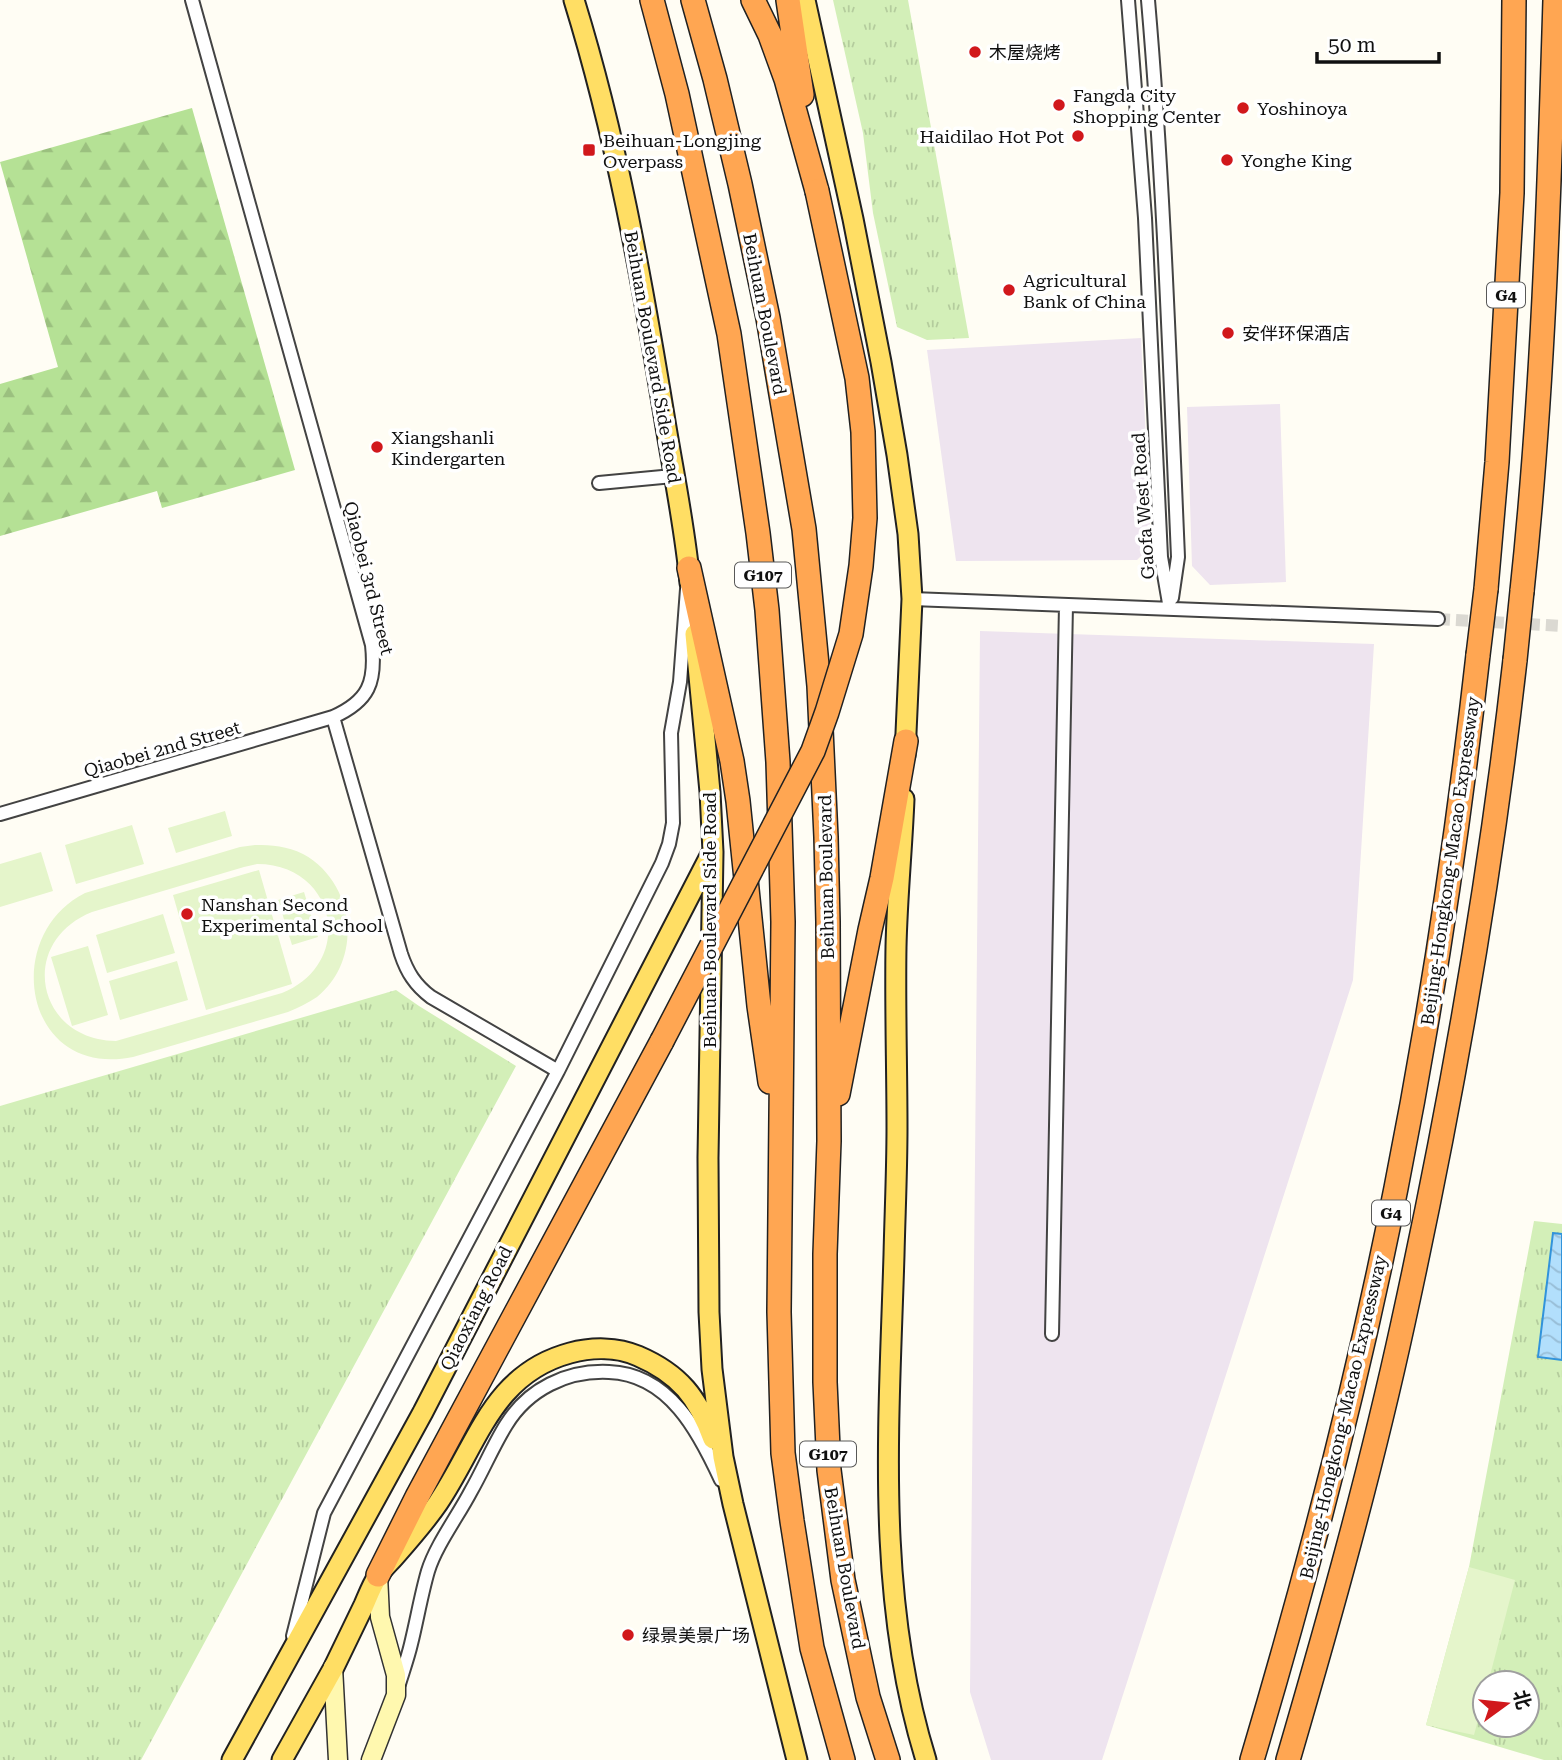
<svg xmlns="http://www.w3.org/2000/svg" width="1562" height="1760" font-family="'Roboto Serif','Noto Sans SC',serif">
	<defs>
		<pattern id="grass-tufts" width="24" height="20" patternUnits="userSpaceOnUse" patternTransform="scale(1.75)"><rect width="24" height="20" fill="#d3efb8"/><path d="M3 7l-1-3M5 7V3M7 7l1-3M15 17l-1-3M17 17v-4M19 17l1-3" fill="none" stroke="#b4cc9d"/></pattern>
		<pattern id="forest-firs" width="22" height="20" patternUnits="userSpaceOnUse" patternTransform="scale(1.75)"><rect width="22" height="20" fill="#b5e195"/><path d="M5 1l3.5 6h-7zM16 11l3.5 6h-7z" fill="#9bc07f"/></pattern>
		<pattern id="water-waves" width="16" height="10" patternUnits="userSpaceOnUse" patternTransform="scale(1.75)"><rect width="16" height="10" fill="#b2dffc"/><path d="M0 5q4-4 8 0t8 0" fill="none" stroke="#98bed7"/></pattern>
	</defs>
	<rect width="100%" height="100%" fill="#fffdf4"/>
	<path fill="#eee4ef" d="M1141,338L1151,546L1137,560L956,561L927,350Z
		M1280,404L1286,582L1210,585L1192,566L1187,407Z
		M980,631L1374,644L1353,980L1102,1760H991L970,1692Z"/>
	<path fill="url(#grass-tufts)" fill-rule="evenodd" d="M833,0H908L969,338L927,340L897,327L873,213L863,133Z
		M396,990L419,1006L516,1066L141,1760H0V1106Z
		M1534,1221L1562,1224V1760H1544L1426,1725L1469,1567ZM1485,1683H1527V1725H1485Z"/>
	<path fill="url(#forest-firs)" d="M192,108L295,470L162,508L157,491L0,536V384L58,367L0,162Z"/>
	<path fill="#e5f5cb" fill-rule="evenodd" d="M225,811L232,836L176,853L168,828Z
		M132,825L144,864L76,884L65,845Z
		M255,845C272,845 287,846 303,854C355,882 364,959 317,997C308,1003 298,1008 288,1012L133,1057C24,1079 0,936 85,893L240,847ZM257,864C337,864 356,963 282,993L116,1041C36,1040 17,942 92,912L244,867Z
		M41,852L53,891L0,907V864Z
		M259,870L292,984L206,1010L173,895Z
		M304,892L318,937L292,945L278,900Z
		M163,914L175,953L107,973L96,935Z
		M88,946L108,1015L72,1026L51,957Z
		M177,961L188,1000L120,1020L109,981Z
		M1469,1567L1515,1580L1488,1683H1485V1694L1474,1735L1426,1725Z"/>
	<path fill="url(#water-waves)" stroke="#3193db" stroke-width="2" d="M1553,1233L1562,1234V1360L1538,1357Z"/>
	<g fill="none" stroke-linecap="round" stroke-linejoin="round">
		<path stroke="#dbd9d2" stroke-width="12" stroke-dasharray="12 6" stroke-linecap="butt" d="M1438,619L1562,626"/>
		<g stroke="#434343" stroke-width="16">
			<path id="street" d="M1128,0L1145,218L1161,557L1170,609
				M1148,0C1164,185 1170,371 1178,557L1172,598
				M599,483L673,476
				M912,599L1438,619
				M333,717L401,954C407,972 415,985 431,997L558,1071
				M0,814L333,717C369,701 376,682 372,645L192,0
				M1052,1334L1066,605
				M293,1636L324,1513L558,1071L662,863L669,844L673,823L671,733L680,682L687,589
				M399,1684C403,1671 408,1657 411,1644C417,1620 421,1595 428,1571C436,1545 458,1516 471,1491C483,1470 493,1446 506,1425C528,1389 567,1370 609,1372C669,1374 699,1432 721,1480"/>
		</g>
		<g stroke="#323232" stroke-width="21">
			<path id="secondary" d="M333,1667L338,1760
				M371,1760L396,1695V1675L380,1617L378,1575"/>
		</g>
		<g stroke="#212121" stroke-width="23">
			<path id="primary" d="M574,0C616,136 641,275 664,415C673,471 685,527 690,583
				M805,0L853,219L881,362L897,455L908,534L912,599L905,755
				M695,634L710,792L713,852L708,1158L709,1312L712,1369L723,1457L733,1504L797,1760
				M904,799C902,848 897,898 896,947C895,1007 897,1068 897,1128C897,1170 895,1212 894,1255C889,1424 875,1596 926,1760
				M232,1760L423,1412L710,856
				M282,1760C299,1729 317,1698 334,1667C344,1646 354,1626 364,1605C368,1596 372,1585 378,1576C382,1569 389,1563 395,1556C410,1539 425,1522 438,1503C478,1444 492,1374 570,1353C592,1347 617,1347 638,1356C680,1374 698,1398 713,1439"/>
		</g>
		<g stroke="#212121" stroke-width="26">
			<path id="highway" d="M652,0L677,94L729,334L758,533L767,610L778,762L783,922L779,1312L783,1453L792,1521L812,1648L843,1760
				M693,0L715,79L740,184L768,318L804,529L819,686L826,837L828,922L829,1141L825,1254V1382L829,1470L843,1580L868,1697L888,1760
				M753,0L770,35L786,79L817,191
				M788,0L802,95
				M689,568L732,761L738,801L759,1006L770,1082
				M1486,589L1497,462L1512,193L1514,0
				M1522,591C1543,395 1549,197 1555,0
				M838,1094L870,930L882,878L906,741
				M378,1575L417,1497L662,1041
				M1252,1760C1308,1572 1358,1381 1396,1188C1431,1012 1458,834 1478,655
				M1288,1760C1330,1616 1371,1470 1403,1323C1451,1104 1490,883 1515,660"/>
		</g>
		<use href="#street" stroke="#fff" stroke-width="12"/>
		<use href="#secondary" stroke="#fff8af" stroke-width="18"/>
		<use href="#primary" stroke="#ffde64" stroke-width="19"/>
		<use href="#highway" stroke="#ffa652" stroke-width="23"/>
		<g stroke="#212121" stroke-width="26" stroke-linecap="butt">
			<path id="highway-bridge" d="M1478,655L1486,589
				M1515,660L1522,591
				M662,1041L813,751L827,712L851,634L861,566L865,518L863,432L857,378L817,191"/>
		</g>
		<use href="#highway-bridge" stroke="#ffa652" stroke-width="23"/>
	</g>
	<g fill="#d1181c" stroke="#fff" stroke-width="2.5">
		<circle cx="975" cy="52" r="7"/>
		<circle cx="1059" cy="105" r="7"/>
		<circle cx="1243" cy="108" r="7"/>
		<circle cx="1078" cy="136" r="7"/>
		<rect x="582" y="143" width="14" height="14" rx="3.5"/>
		<circle cx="1227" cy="160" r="7"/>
		<circle cx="1009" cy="290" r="7"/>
		<circle cx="1228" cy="333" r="7"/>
		<circle cx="377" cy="447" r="7"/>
		<circle cx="187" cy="914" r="7"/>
		<circle cx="628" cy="1635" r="7"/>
	</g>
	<g text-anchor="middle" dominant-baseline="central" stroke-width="7" stroke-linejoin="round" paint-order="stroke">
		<g fill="#fff" stroke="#585858" stroke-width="2">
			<rect x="1487" y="282.5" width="38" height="25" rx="5"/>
			<rect x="735" y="562.5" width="56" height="25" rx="5"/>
			<rect x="1372" y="1200.5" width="38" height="25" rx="5"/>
			<rect x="800" y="1441.5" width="56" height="25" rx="5"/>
		</g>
		<g font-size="16" font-weight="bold" fill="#101010">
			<text x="1506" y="295">G4</text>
			<text x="763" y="575">G107</text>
			<text x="1391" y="1213">G4</text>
			<text x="828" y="1454">G107</text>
		</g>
		<g font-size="18" fill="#101010" stroke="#fff" text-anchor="start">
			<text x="989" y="52">木屋烧烤</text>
			<text x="1073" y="95">Fangda City<tspan x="1073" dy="21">Shopping Center</tspan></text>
			<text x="1257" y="108">Yoshinoya</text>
			<text x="1064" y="136" text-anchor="end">Haidilao Hot Pot</text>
			<text x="603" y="140">Beihuan-Longjing<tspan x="603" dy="21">Overpass</tspan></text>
			<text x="1241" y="160">Yonghe King</text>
			<text x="1023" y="280">Agricultural<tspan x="1023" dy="21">Bank of China</tspan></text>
			<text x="1242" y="333">安伴环保酒店</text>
			<text x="391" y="437">Xiangshanli<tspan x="391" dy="21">Kindergarten</tspan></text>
			<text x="201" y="904">Nanshan Second<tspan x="201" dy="21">Experimental School</tspan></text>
			<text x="642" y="1635">绿景美景广场</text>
		</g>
		<g font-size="18" fill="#101010" stroke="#fff">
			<text transform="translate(765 314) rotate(79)">Beihuan Boulevard</text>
			<text transform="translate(653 357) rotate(80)">Beihuan Boulevard Side Road</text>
			<text transform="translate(1143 506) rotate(-94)">Gaofa West Road</text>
			<text transform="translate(369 578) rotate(76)">Qiaobei 3rd Street</text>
			<text transform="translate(162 749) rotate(-16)">Qiaobei 2nd Street</text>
			<text transform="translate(1450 861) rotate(-82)">Beijing-Hongkong-Macao Expressway</text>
			<text transform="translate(826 877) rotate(-91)">Beihuan Boulevard</text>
			<text transform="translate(709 920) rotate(-90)">Beihuan Boulevard Side Road</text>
			<text transform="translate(476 1308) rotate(-63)">Qiaoxiang Road</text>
			<text transform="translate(1343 1417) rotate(-77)">Beijing-Hongkong-Macao Expressway</text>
			<text transform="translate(845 1568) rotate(80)">Beihuan Boulevard</text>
		</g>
	</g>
	<g transform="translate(1506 1704) rotate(75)"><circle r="33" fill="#ffffff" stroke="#9f9f9f" stroke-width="2"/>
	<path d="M0-5L12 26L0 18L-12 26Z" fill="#d1181c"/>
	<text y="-10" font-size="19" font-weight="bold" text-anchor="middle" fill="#101010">北</text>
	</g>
	<path d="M1317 52v10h122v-10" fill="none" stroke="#101010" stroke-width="3.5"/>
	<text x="1328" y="52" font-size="21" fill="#101010" stroke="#ffffff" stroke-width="5" paint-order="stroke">50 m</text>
</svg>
